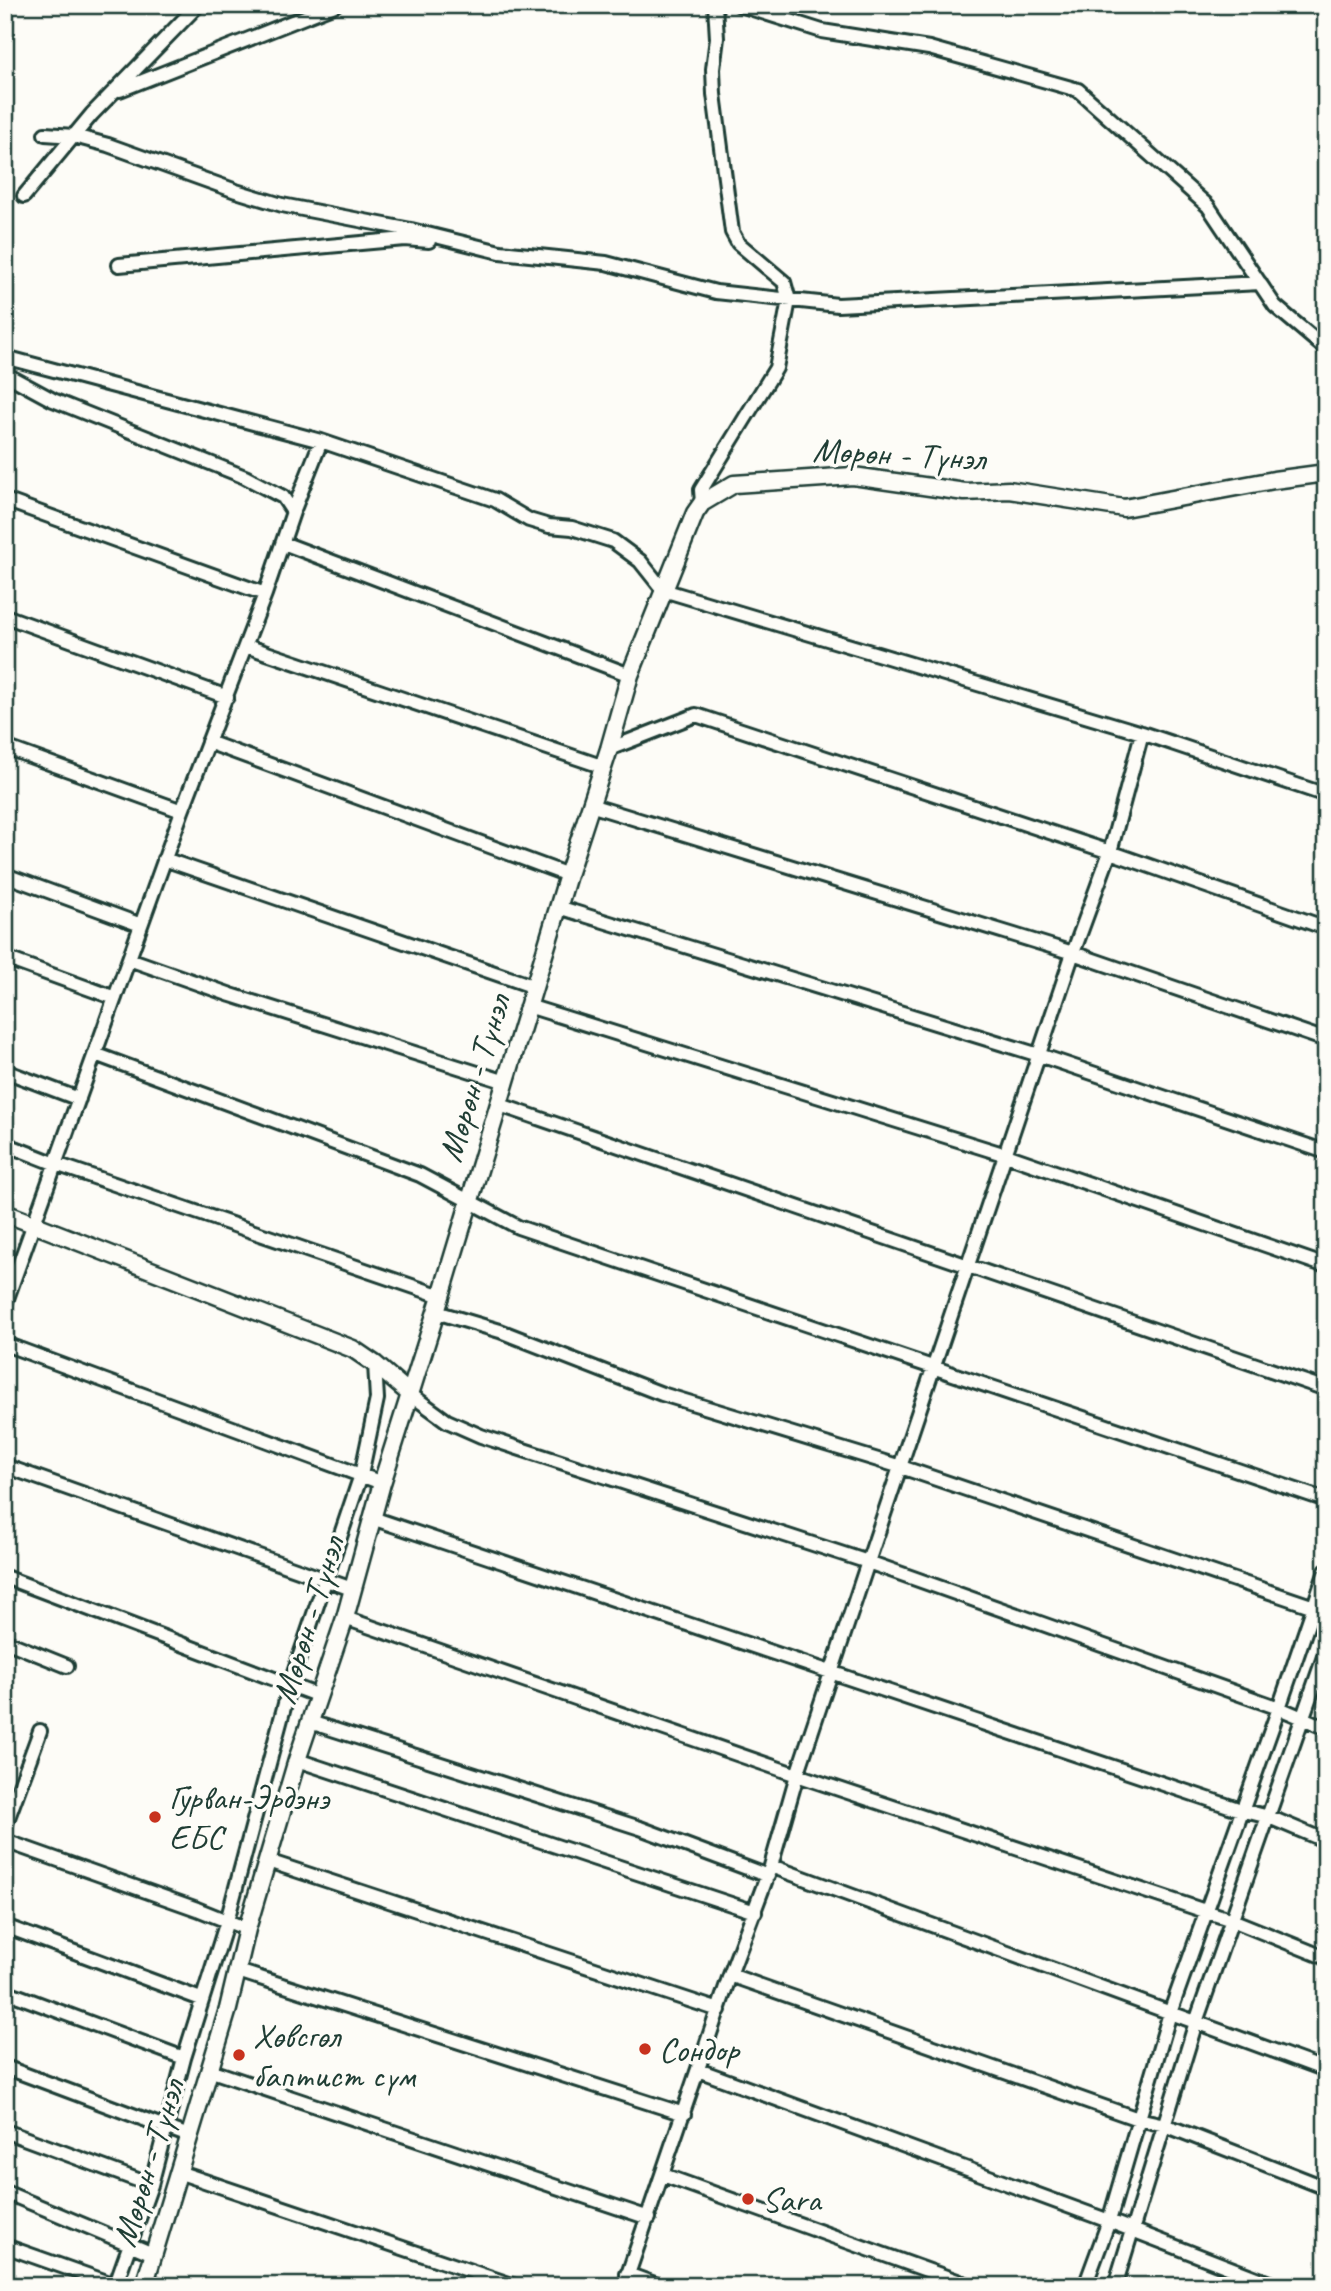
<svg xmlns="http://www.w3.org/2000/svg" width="1331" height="2291" font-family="Caveat,sans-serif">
	<rect width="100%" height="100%" fill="#fdfcf7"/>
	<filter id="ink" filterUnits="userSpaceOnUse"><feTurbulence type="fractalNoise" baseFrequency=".0143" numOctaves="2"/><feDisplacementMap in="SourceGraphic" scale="14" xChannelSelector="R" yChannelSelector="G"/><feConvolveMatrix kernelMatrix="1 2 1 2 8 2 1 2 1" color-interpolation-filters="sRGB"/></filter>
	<g filter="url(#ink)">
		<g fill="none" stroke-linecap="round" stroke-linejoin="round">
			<g stroke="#1f3d34" stroke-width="18">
				<path id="minor" d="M740,5L822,31L929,48L1078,90L1208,206L1275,306L1326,349
					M120,90L335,5
					M45,134L74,136L108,145L236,191L282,205L411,230L500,252L606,263L716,292L838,305L1260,283
					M24,196L92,114L198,5
					M119,265L405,239L429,241
					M5,357L321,441L495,500L529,520L549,526L572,528L613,541L640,561L663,590L1142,733L1326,795
					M5,374L53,400L245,477L283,497L293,512L265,594L182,811L5,1304
					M5,500L265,594
					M702,503L701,490L776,368L789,300L784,282L738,243L732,232L714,94L713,69L717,38L715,5
					M293,512L321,441
					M283,543L630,675
					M5,616L227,697
					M246,646L604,767
					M208,742L568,875
					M5,747L182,811
					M609,749L696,715L1110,852L1326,928
					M590,805L1073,953L1326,1040
					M164,859L535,987
					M5,875L141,925
					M558,907L1039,1055L1326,1152
					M5,958L115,998
					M129,959L231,995L506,1082
					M528,1006L1006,1155L1326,1266
					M95,1054L420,1175L518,1227L1326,1500
					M5,1071L79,1099
					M500,1105L1326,1389
					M5,1144L56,1164L441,1296
					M436,1312L500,1331L662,1394L901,1467L1326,1611
					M5,1344L382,1483
					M410,1394L447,1421L481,1436L868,1562L1279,1708L1326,1728
					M5,1466L352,1589
					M372,1518L1241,1810L1269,1817L1326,1841
					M5,1577L319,1696
					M345,1618L797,1775L1232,1920L1326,1958
					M5,1641L67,1666
					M310,1722L640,1828L768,1876
					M297,1760L755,1912
					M5,1826L40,1731
					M5,1841L197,1909L247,1929
					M268,1861L719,2010
					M771,1866L1326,2070
					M5,1926L201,1999
					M238,1971L684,2114
					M730,1975L1138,2119L1165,2125L1326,2188
					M5,1991L184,2058
					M5,2067L189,2136
					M209,2070L649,2218
					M698,2070L1109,2221L1277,2286
					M5,2131L151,2185
					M178,2172L515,2286
					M663,2175L971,2286
					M5,2192L153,2254
					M5,2246L115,2285
					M627,2274L660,2286
					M145,2280L163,2286
					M115,2286L151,2185L184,2058L227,1921L290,1685L361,1475L377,1399L375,1364
					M624,2286L730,1975L771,1866L797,1775L868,1562L1073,953L1110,852L1142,733
					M1085,2286L1109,2221L1170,2013L1279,1708L1326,1571
					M1115,2286L1196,2022L1326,1651"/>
			</g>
			<g stroke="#1f3d34" stroke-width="21">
				<path id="tertiary" d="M5,1213L353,1349L375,1364L410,1394
					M144,2286L228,2009L247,1929L297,1760L345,1618L382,1483L441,1296L568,875L609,749L630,675L695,513L702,503L734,484L853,476L965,492L1009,490L1124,508L1274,480L1326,473"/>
			</g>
			<use href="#minor" stroke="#fdfcf7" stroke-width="12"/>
			<use href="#tertiary" stroke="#fdfcf7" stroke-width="16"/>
		</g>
	</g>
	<g fill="#c8321e" stroke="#fdfcf7" stroke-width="2.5">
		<circle cx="155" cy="1817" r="7"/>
		<circle cx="645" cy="2049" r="7"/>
		<circle cx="239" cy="2055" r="7"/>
		<circle cx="748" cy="2199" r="7"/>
	</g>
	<g text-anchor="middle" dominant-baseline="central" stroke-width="7" stroke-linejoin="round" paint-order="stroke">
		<g font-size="35" fill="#1f3d34" stroke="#fdfcf7">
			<text transform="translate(899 454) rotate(3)">Мөрөн - Түнэл</text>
			<text transform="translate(474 1078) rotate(-73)">Мөрөн - Түнэл</text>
			<text transform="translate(308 1620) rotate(-73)">Мөрөн - Түнэл</text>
			<text transform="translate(148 2163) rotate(-73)">Мөрөн - Түнэл</text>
		</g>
		<g font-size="35" fill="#1f3d34" stroke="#fdfcf7" text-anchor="start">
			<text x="169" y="1797">Гурван-Эрдэнэ<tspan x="169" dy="40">ЕБС</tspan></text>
			<text x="253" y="2035">Хөвсгөл<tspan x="253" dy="40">баптист сүм</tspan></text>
			<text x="659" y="2049">Сондор</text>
			<text x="762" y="2199">Sara</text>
		</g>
	</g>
	<rect width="1331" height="2291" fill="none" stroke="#fdfcf7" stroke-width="28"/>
	<rect x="14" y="14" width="1303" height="2263" fill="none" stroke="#1f3d34" stroke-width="2.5" filter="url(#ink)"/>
</svg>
